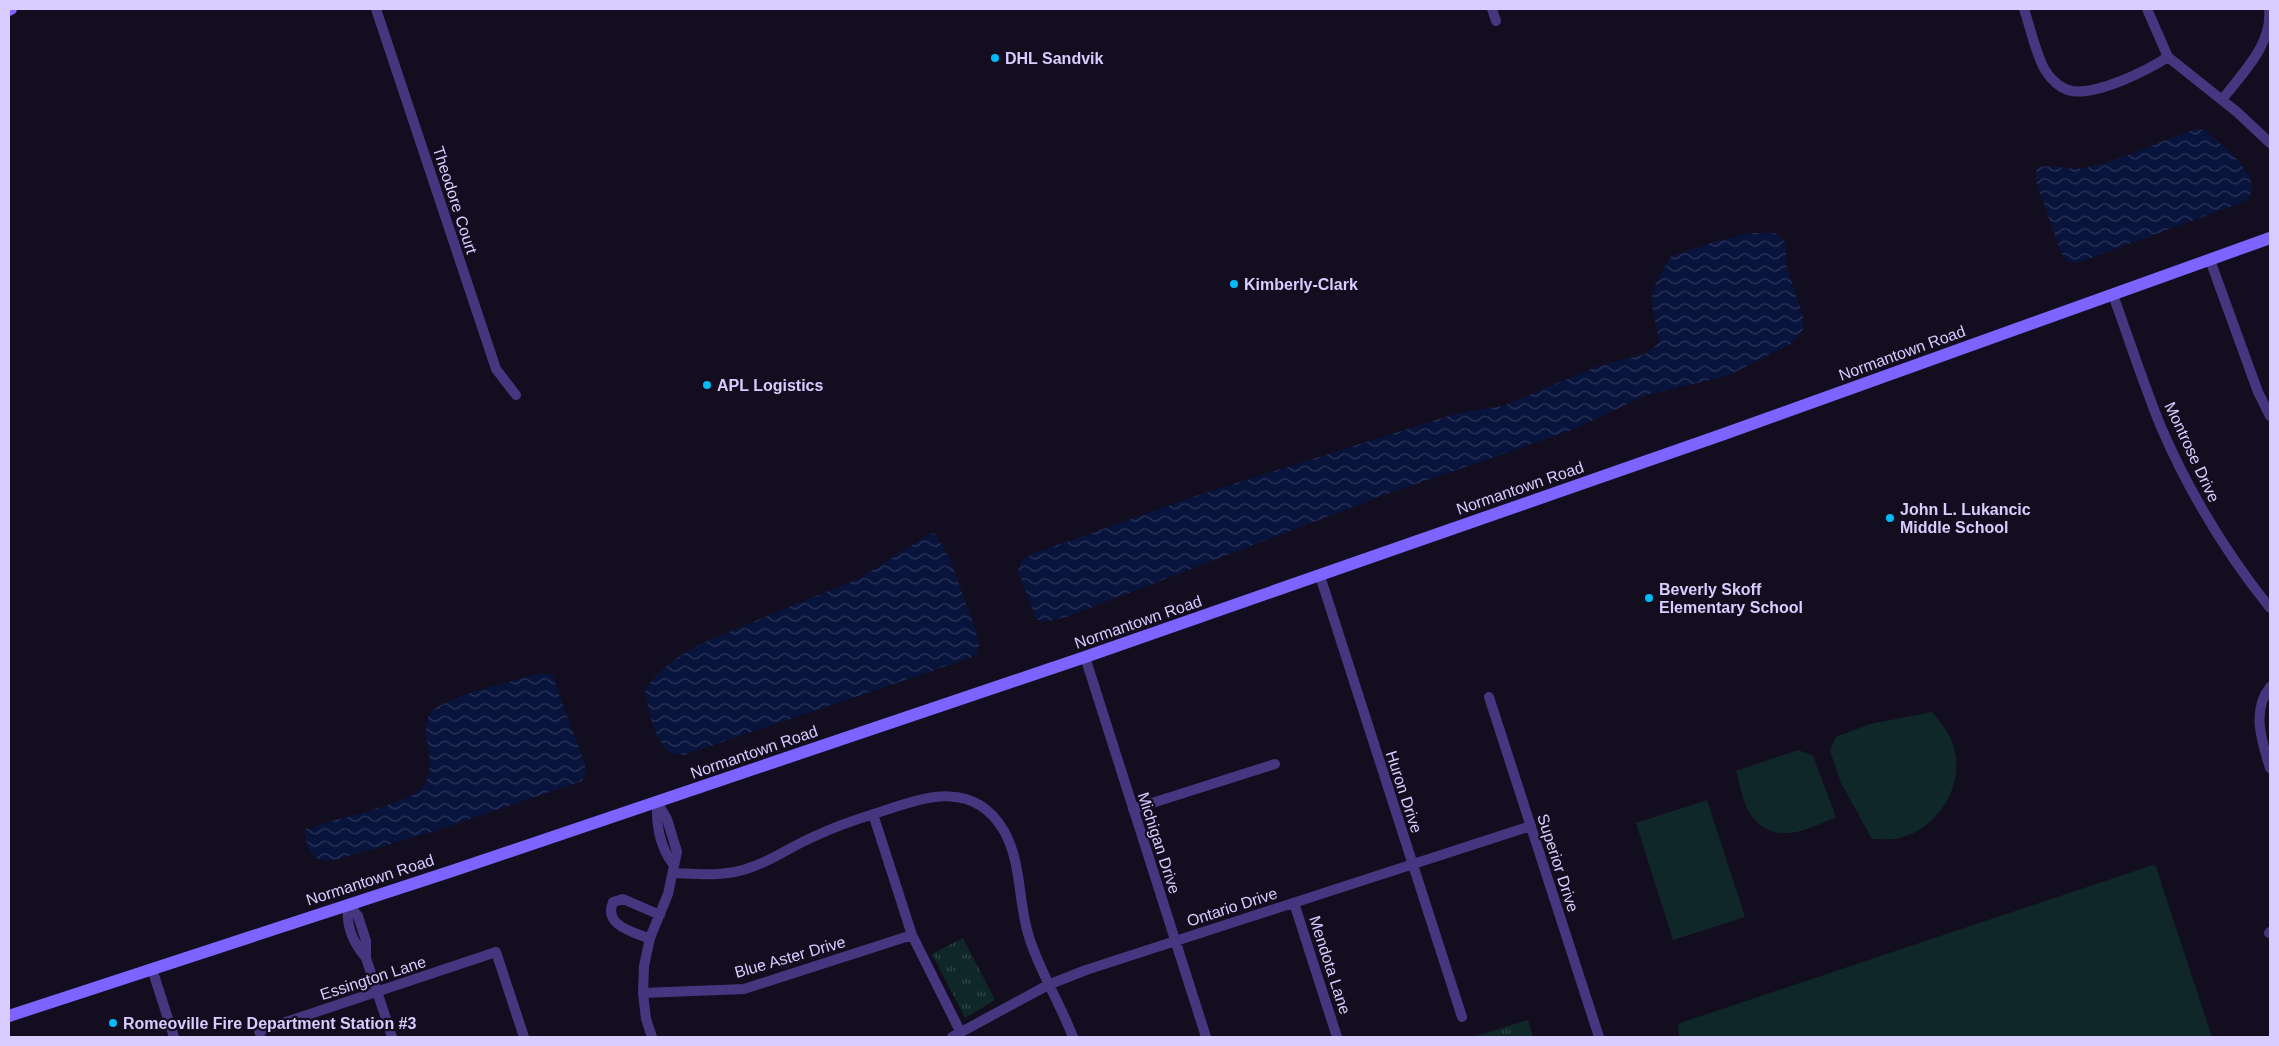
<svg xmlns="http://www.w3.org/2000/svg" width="2279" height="1046" font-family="Helvetica,sans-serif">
	<defs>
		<pattern id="park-tufts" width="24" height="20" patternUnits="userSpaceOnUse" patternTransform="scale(1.25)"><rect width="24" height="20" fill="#10272a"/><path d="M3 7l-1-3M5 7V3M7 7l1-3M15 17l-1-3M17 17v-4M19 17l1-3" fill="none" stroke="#32454a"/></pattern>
		<pattern id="water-waves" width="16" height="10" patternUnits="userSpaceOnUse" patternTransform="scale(1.25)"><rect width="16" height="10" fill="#09143d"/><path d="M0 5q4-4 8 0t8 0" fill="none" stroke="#2c355a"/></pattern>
	</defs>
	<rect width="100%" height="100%" fill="#130d20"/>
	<path fill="#10272a" d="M1932,712C1942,724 1952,736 1955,752C1963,791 1934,832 1895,839C1888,840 1879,839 1872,839L1841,783L1830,751L1836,737L1870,724Z
		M1798,750L1813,756L1836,817C1807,830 1772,848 1749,812C1742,800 1740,784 1736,771Z
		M1707,800L1745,917L1673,940L1636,823Z
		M2153,865L2156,867L2212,1037H1679L1678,1025L1683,1022Z"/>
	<path fill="url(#park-tufts)" d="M963,938L995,1000L965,1018L932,954Z
		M1528,1020L1533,1037H1473Z"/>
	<path fill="url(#water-waves)" d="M2196,129L2205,130C2221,146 2268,177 2246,201L2077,263L2067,261L2061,252L2037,185L2035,173L2039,167C2054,164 2070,171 2085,168C2124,160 2159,141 2196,129Z
		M1751,233H1775L1786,243V264L1803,317V330L1791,344L1727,376L1646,395L1572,430L1381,496L1066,617L1044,622L1036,619L1018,571L1021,561L1032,554L1202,494L1458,413L1503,406L1598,366L1645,354L1659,343C1658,329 1652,311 1652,300C1652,285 1663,271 1670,257L1713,242Z
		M931,533L935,534L950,559L975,629L979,646L977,653L970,658L684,755L669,753C653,734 649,714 645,690C660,667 683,653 707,641L860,578Z
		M536,674H551L554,677L556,686L585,764L586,773L582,781L432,832L338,859C322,862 311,861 307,843C306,838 307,836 304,831L307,828L311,830L318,825C341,818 408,803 422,788C444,761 411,728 435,709C453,695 512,682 536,674Z"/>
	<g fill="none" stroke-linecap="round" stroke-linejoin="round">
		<path stroke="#44377f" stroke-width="10" d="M376,9L496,369L516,395
			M1492,9L1496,21
			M2024,9C2030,27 2036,55 2045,70C2051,80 2061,89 2072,91C2098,95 2146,71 2168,57
			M2147,9L2168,57L2237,112L2270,143
			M2222,100C2241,74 2273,45 2269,9
			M2210,260L2258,392L2270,416
			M2113,295C2129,339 2143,383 2161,427C2189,492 2226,553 2270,608
			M1320,576L1462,1017
			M1085,657L1206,1037
			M2270,687C2251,711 2262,742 2270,768
			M1489,697L1599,1037
			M657,802C656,825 659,846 673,864
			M1133,809L1275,764
			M873,814L912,935L961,1033
			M674,873C700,874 726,877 752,867C773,860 792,846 813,837C834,827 857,819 880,812C925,797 974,779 1004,831C1022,863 1018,903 1029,937C1040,972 1060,1003 1073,1037
			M1294,903L1337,1037
			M348,904L358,916L366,941V958L392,1037
			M348,904C346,926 352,941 366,958
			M2269,933L2270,932
			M650,939C634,932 603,926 613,902L623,899L660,915
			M152,969L174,1037
			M643,993L744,989L912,935
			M261,1037L259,1031L496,952L524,1037
			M652,1037L646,1019L643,993L644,966L650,938L668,894L677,852L667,819L657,802
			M952,1037L1048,985L1086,970L1531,826"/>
		<path stroke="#7d63ff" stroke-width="12" d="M9,10L11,9
			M9,1016L452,871L1085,657L1724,434L2270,238"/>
	</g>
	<g fill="#00bbf7" stroke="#130d20" stroke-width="2">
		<circle cx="995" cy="58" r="5"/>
		<circle cx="1234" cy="284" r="5"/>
		<circle cx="707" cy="385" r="5"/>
		<circle cx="1890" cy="518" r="5"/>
		<circle cx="1649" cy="598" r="5"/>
		<circle cx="113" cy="1023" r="5"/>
	</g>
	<g text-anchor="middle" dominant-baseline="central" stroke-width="4.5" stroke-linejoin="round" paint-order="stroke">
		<g font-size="16" font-weight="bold" fill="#d9ccff" stroke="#130d20" text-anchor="start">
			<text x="1005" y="58">DHL Sandvik</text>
			<text x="1244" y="284">Kimberly-Clark</text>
			<text x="717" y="385">APL Logistics</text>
			<text x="1900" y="509">John L. Lukancic<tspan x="1900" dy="18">Middle School</tspan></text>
			<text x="1659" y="589">Beverly Skoff<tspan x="1659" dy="18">Elementary School</tspan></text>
			<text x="123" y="1023">Romeoville Fire Department Station #3</text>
		</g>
		<g font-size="16" fill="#d9ccff" stroke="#130d20">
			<text transform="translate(455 200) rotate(72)">Theodore Court</text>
			<text transform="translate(1902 353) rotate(-20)">Normantown Road</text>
			<text transform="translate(2192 452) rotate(65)">Montrose Drive</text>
			<text transform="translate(1520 488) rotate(-19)">Normantown Road</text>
			<text transform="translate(1138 622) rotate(-19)">Normantown Road</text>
			<text transform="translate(754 752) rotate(-19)">Normantown Road</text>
			<text transform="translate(1404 792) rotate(72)">Huron Drive</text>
			<text transform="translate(1159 843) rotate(72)">Michigan Drive</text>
			<text transform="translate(1558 863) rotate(72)">Superior Drive</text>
			<text transform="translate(370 880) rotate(-18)">Normantown Road</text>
			<text transform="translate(1232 907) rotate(-18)">Ontario Drive</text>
			<text transform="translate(790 957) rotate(-16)">Blue Aster Drive</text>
			<text transform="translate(1330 965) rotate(72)">Mendota Lane</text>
			<text transform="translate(373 978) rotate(-18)">Essington Lane</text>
		</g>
	</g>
	<rect width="2279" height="1046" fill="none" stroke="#d9ccff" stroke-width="20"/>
</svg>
